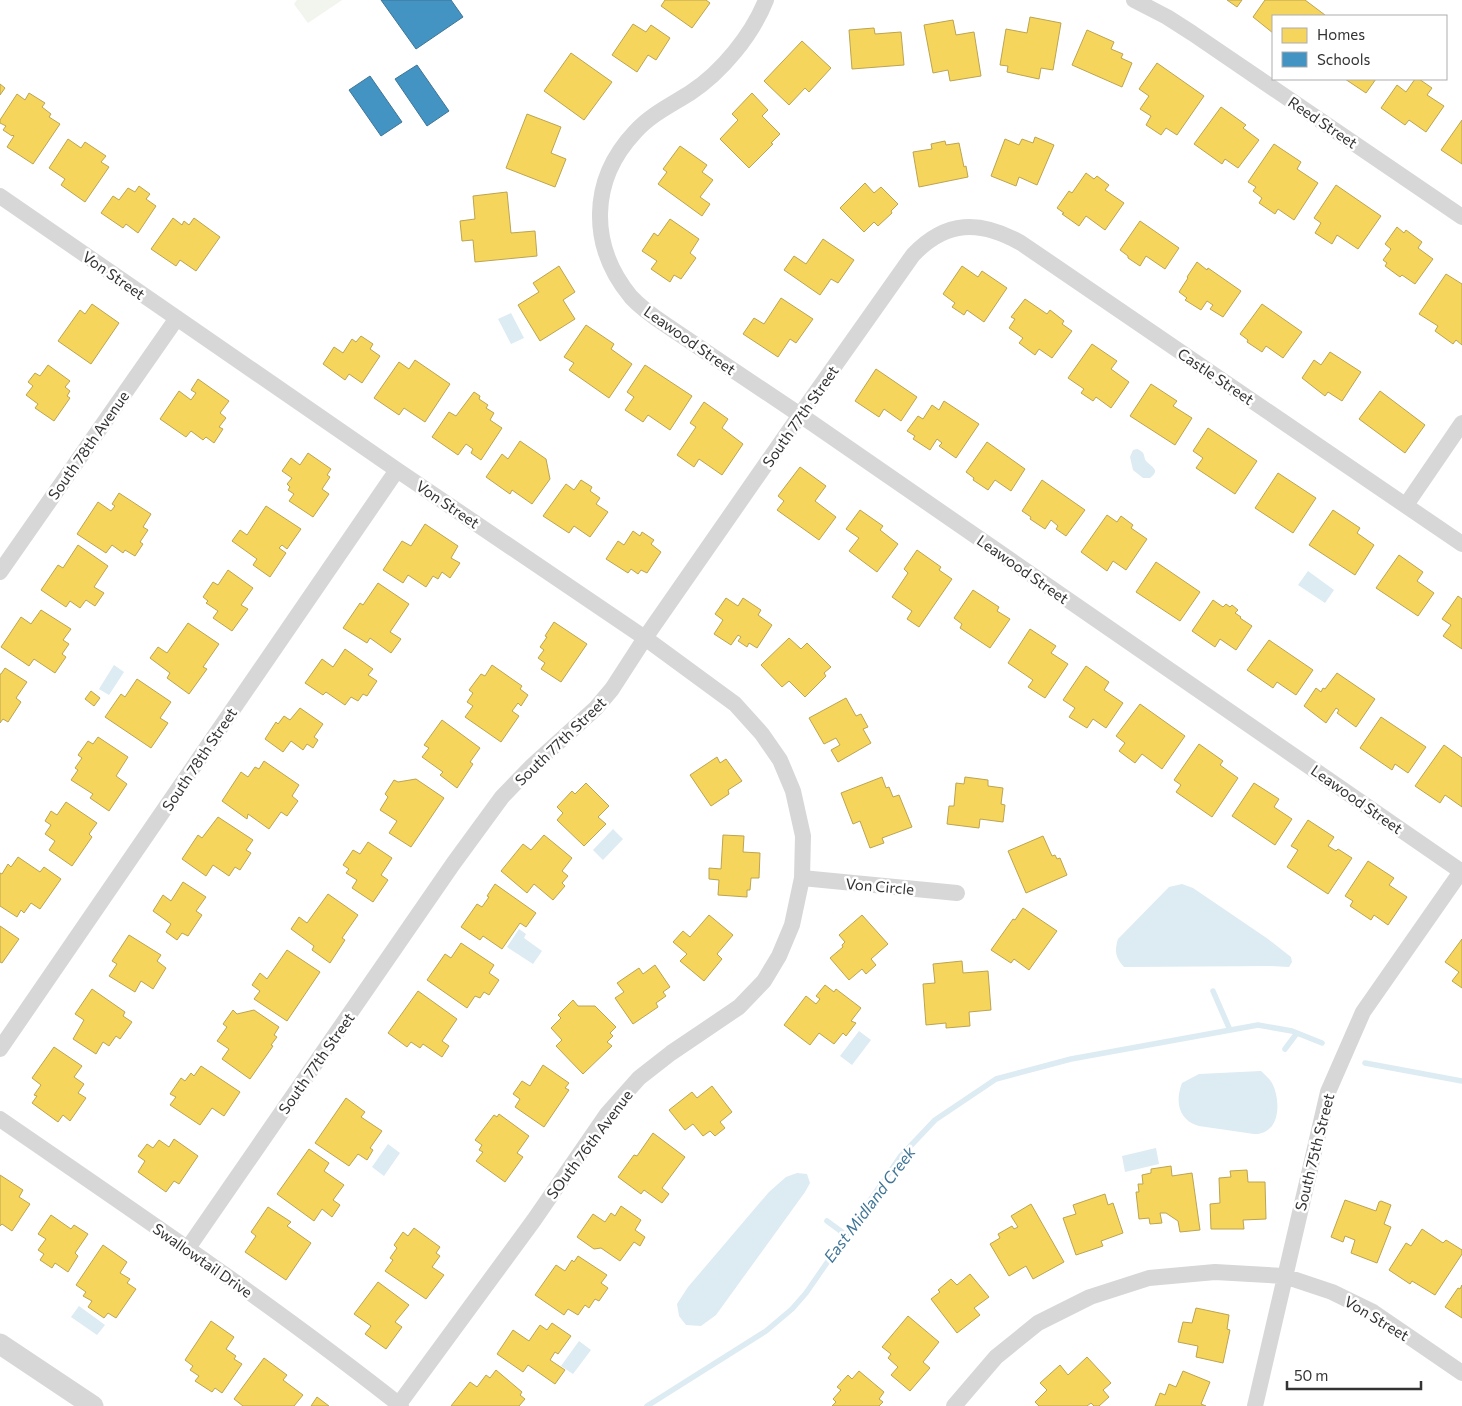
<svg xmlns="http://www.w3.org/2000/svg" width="1462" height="1406" font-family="Commissioner,sans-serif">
	<rect width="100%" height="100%" fill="#fff"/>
	<path fill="#f1f5ed" d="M297,0H342L308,23L294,4Z"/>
	<path fill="#ddebf3" d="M511,313L524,338L511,344L498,319Z
		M1137,449C1147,453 1142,456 1147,462C1153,468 1160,470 1150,478H1143L1133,470L1130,457L1133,450Z
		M1308,571L1334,590L1325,603L1298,585Z
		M114,665L124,672L109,695L99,689Z
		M613,829L623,839L603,860L593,850Z
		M1182,884L1193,888L1268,939L1291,957L1292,962L1289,967L1271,966L1124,967C1116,958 1114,952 1118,939L1169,887Z
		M519,929L526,934L524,938L542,951L533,964L507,947Z
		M859,1031L871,1040L852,1065L840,1056Z
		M1261,1071C1265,1075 1269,1078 1272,1083C1280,1098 1281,1127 1262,1133C1259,1134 1257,1134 1254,1134L1199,1126C1178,1120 1175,1101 1182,1083L1199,1074Z
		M388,1144L400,1153L384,1176L372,1167Z
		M1156,1148L1159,1164L1125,1172L1122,1156Z
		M797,1173L807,1174L810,1183L805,1192L716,1315L701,1326L686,1325L679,1316L677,1304L688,1287L769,1192L786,1177Z
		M79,1306L105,1325L97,1335L71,1317Z
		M579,1341L591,1350L573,1374L561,1366Z"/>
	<path fill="#f6d55c" stroke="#bca450" d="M665,0H706L710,3L692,28L661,6Z
		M1227,0H1242L1237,7Z
		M1265,0H1305L1325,15L1324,16H1273V33L1253,17Z
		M1030,17L1061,23L1053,70L1041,68L1039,79L1007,72L1008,66L1000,65L1006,29L1027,33Z
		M953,20L956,35L974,32L981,76L950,81L948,70L933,73L924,25Z
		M633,24L646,32L651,25L670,38L656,60L648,55L637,72L612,55Z
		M874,28L875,34L901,32L904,65L852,69L849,30Z
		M1087,30L1114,42L1111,49L1123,54L1121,58L1132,63L1122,87L1072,65Z
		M802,41L831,68L809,92L805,88L789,105L764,81Z
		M571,53L612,82L584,120L544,91Z
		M1157,63L1204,96L1177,135L1166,128L1161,135L1146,125L1151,116L1140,109L1149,96L1139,89Z
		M1345,79H1376L1366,93Z
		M1415,79H1419L1432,88L1427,95L1444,106L1426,132L1409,120L1405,125L1381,108L1397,85L1406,92Z
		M0,84L5,88L0,95Z
		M29,93L45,103L42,107L51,114L49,117L60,124L33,164L7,147L14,136L13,135L12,136L3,130L6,126L0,123V120L17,94L25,100Z
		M752,93L768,110L762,116L780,134L771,143L773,144L749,168L720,139L738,120L732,114Z
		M1221,107L1246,125L1243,128L1259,140L1238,168L1225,159L1222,164L1194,144Z
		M527,114L561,127L551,153L566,159L555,187L506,168Z
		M1462,120V164L1441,150Z
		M1035,137L1054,145L1037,185L1019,177L1016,186L991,176L1005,139L1019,145L1022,139L1033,143Z
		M68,139L81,148L85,142L106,156L101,162L109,167L85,202L61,185L65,179L49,168Z
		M945,141L946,145L959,143L964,167L966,166L968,177L919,187L913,152L932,149L931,144Z
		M1274,144L1301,162L1297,169L1318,183L1294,220L1278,209L1275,214L1259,203L1262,198L1253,191L1256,187L1248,182Z
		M680,146L707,165L702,172L713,180L700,197L710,204L702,216L658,184L667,172L663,169Z
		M1086,173L1094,179L1097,176L1109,185L1105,190L1124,203L1105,230L1086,216L1079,226L1062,214L1064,213L1057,208L1069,191L1072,193Z
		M865,183L874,193L881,187L898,204L891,211L892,213L878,226L874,222L864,232L840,208Z
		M1336,185L1381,216L1358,249L1337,235L1332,244L1315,233L1321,223L1314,218Z
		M139,186L150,194L146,199L156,206L138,233L126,224L123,228L101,213L113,196L119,200L128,188L135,192Z
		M507,192L511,233L535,231L537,256L475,262L473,240L462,241L460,221L475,219L473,196Z
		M173,218L182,225L184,221L189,225L194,218L220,237L196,271L180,260L176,266L151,249Z
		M670,219L699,239L690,253L696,258L681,279L674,275L670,282L651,269L657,261L642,251L654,233L658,236Z
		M1140,221L1179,248L1165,269L1146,256L1140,266L1128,258V256L1120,250Z
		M1397,227L1404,233L1406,230L1422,242L1418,248L1433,259L1415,284L1402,275L1400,277L1385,266L1387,263L1383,260L1391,249L1385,244Z
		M823,239L854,260L838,283L831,279L820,295L784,270L794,256L806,264Z
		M1197,262L1207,270L1208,268L1241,291L1223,317L1210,309L1213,305L1207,301L1201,310L1185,300L1187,298L1179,292L1188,278L1187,277Z
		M559,266L575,292L563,300L575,319L540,341L518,305L539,292L533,283Z
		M962,266L978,277L982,271L1007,288L984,322L967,310L964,315L952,307L955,303L943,294Z
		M1446,274L1462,284V345L1456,340L1453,344L1435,331L1438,326L1419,314Z
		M781,298L813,319L796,343L790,339L778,357L743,334L754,318L764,324Z
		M1025,299L1047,314L1050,310L1064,321L1062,324L1072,331L1052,358L1039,349L1035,355L1019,343L1023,338L1009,328L1015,319L1011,317Z
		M92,304L119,323L91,364L58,341L80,310L85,314Z
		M1262,304L1302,332L1283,358L1266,346L1262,352L1247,342L1248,340L1240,334Z
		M586,325L614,344L611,349L632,364L609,398L569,370L574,363L564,357Z
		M361,336L373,344L370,349L380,356L362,383L349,374L345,380L323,364L334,347L343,353L352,339L356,342Z
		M1092,344L1117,361L1111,369L1129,382L1111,408L1096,397L1093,401L1081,393L1084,389L1068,378Z
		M1330,352L1361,372L1342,401L1328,392L1325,396L1302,378L1314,360L1321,365Z
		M415,360L450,384L425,422L404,408L399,415L374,398L399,362L409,369Z
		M48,365L70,381L65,387L70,391L67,396L70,398L54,421L35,408L38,404L26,395L33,386L28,382L35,373L40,376Z
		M645,365L692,396L670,430L648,415L643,422L625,410L634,397L627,392Z
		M876,369L917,397L901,421L884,409L879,417L855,401Z
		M198,379L229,401L220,413L226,418L219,427L223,429L214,443L206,437L203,440L191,431L186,437L160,419L179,391L191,400L196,393L191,390Z
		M1151,384L1177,401L1173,406L1192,418L1175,445L1130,416Z
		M1380,391L1425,425L1405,453L1359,419Z
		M474,392L480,396L479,399L488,405L486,408L494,413L490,420L502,428L481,460L471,453L473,449L466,444L458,455L432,437L449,412L456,416Z
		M944,401L979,424L956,458L939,446L942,443L937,439L930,450L913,439L915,436L907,431L918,416L923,419L932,405L939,410Z
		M704,402L728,419L722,428L743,444L722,475L699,459L694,467L677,455L696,427L690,423Z
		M1208,428L1257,461L1235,494L1196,468L1203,458L1193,451Z
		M520,441L546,459L550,479L532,504L512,490L510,494L486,477L502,454L508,459Z
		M987,442L1025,469L1011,491L995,480L988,490L973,480L974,478L966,472Z
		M308,453L331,469L327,475L330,477L322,489L329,494L313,517L289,501L294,494L288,490L290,487L287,484L292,478L282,471L291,458L300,465Z
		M800,467L826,486L815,501L836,517L819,540L777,510L784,501L778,496Z
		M1278,473L1316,498L1293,533L1255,508Z
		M581,480L592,487L590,491L600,498L596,504L608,512L590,537L574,526L569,533L543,516L566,484L574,490Z
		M1042,480L1085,510L1066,536L1056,529L1058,526L1051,520L1045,529L1030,519L1031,517L1022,511Z
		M119,493L151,514L143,527L148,530L140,542L143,544L135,556L125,550L123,553L112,545L106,553L77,534L98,502L111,511L115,506L112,504Z
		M266,506L301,529L287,549L282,545L279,548L286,553L270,577L253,565L257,559L232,541L240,530L247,535Z
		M860,510L883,526L880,530L898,544L877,572L849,551L859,538L846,529Z
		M1333,510L1360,528L1357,533L1374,545L1355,575L1309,545Z
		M1107,515L1117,522L1121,516L1133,525L1131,528L1147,539L1126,570L1113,561L1107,571L1081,552Z
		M425,524L458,546L451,558L460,563L450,578L442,572L438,579L433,576L426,587L408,575L403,583L383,570L402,541L411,546Z
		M633,531L640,536L642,532L654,540L651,544L661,552L647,573L641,570L638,574L631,569L628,573L606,559L618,541L624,545Z
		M78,545L108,566L94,587L104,593L95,606L86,600L80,608L70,601L66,607L41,590L58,565L63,568Z
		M917,550L941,567L939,570L952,579L919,627L907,619L912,611L892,597L908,573L904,569Z
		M1399,555L1423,572L1417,581L1434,593L1418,616L1376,588Z
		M1156,562L1200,592L1180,621L1136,592Z
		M228,570L253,588L241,605L248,609L232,631L213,618L218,611L206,603L208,601L203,597L213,582L218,585Z
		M378,583L409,604L390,632L401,639L391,653L370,638L367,643L343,628L360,603L363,605Z
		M973,590L999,607L997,611L1010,619L990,648L960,628L962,624L954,618Z
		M1458,596L1462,599V649L1443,636L1451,625L1442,619Z
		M726,598L738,606L743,598L761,610L758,615L772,625L757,648L749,643L747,647L738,641L741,637L738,635L731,645L714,634L723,620L715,614Z
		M1213,600L1223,607L1226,604L1230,607L1232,605L1238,610L1235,613L1241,617L1240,618L1252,626L1236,650L1220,639L1215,647L1192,631Z
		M41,610L71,629L63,640L69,644L62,654L66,657L55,673L34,659L29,666L1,647L21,617L31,624Z
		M554,622L587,644L561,682L541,669L545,663L538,658L544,650L540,647L547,637L545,636Z
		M188,623L219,644L203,667L207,669L189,694L167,678L170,673L150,658L158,647L167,653Z
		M1030,629L1056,646L1051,653L1068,664L1045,698L1028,687L1033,680L1008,663Z
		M789,638L801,649L807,643L831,667L824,673L826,676L805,697L789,681L782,687L761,665Z
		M1269,640L1313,670L1296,695L1277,682L1273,688L1247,670Z
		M345,649L373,669L368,675L377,681L367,696L363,694L358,701L351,697L345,705L326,692L323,695L305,683L322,659L333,667Z
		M492,665L522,686L520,689L528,695L521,706L518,703L512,711L519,716L501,742L465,717L473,706L467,702L473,693L469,690L481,674L485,676Z
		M1086,666L1109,682L1104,690L1123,703L1106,728L1093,719L1087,728L1069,717L1075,708L1063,700Z
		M5,668L27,682L16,698L21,702L8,722L3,719L0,723V674H1Z
		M1337,673L1375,699L1356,727L1337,713L1339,710L1336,708L1326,723L1304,706L1316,688L1321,692L1323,688L1325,689Z
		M137,679L171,702L160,718L168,723L151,748L105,717L121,694L125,697Z
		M91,691L100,698L94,706L85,699Z
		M846,698L856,716L861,714L868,727L863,729L871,743L838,762L831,750L840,745L836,738L824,744L809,718Z
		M1140,704L1185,736L1162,769L1142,754L1135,763L1119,751L1125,743L1116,736Z
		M300,708L323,724L314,737L318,740L313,748L307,744L303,750L291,741L283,752L265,739L276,722L278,724L284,716L290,720Z
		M1381,717L1426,747L1408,773L1395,764L1392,770L1360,748Z
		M442,720L480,748L470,762L473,764L457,788L440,775L443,772L422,757L429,748L424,745Z
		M98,737L128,757L116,776L127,784L109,811L90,798L93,794L71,780L78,770L75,768L82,758L78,755L88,741L93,744Z
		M1199,744L1223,761L1220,765L1238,778L1212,817L1176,792L1181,785L1174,780Z
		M1444,745L1462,758V807L1445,795L1440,803L1415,786Z
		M717,757L720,763L726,759L742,781L728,790L729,794L711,806L690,775Z
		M264,761L299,785L292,796L298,801L287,816L281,812L269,829L248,814L247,819L222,801L241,772L248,777L255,767L259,769Z
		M882,777L886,788L889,787L893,797L899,795L912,827L882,838L884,843L870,848L860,821L853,824L841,793Z
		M965,777L988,780V786L1003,788L1001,804L1005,805L1003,822L980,819L979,828L947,824L949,806H954L956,783L964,784Z
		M416,779L444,798L411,847L389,833L397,821L380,810L388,797L385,794L394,780L398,782Z
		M586,783L609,806L598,817L606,824L584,846L557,820L563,813L557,807L572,791L575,794Z
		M1254,783L1279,799L1274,807L1292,819L1275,845L1232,816Z
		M66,802L97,823L89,834L92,837L72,866L49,850L55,841L45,834L51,825L45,821L51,811L57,815Z
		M218,817L253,840L246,850L251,853L240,870L235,867L229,876L213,865L206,876L182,859L198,835L202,838Z
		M1308,820L1334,837L1328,846L1336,851L1338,849L1352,858L1328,894L1287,867L1298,850L1291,846Z
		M544,835L572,858L562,871L568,876L562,883L565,886L553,900L534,884L527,893L501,871L523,844L531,850Z
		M723,835L744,836L743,852L760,853L759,878H751L750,890H747V897L718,895L719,880L709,879V868L721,869Z
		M1043,836L1052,856L1055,855L1057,859L1060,858L1067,875L1026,893L1008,851Z
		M368,842L392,858L381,875L388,880L373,902L352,888L357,880L346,873L349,869L343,865L353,850L360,854Z
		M18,857L40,872L44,867L61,879L40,909L31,903L24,913L21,910L17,917L0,906V873L2,874L8,864L11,867Z
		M1368,861L1394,878L1389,885L1407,897L1388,925L1374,915L1371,920L1350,906L1353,901L1345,896Z
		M183,882L206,897L196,911L202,915L188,936L182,933L177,940L166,932L171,924L153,911L163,895L171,901Z
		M495,884L536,913L526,927L520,923L502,949L483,936L480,940L461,927L477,904L482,907L489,897L487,896Z
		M328,894L358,915L342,938L345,940L330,963L312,950L314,946L291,929L299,917L307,923Z
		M1023,908L1057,931L1029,970L1014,959L1011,963L991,950L1013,919L1015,920Z
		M709,915L733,935L717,954L722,959L704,981L680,961L687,954L673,942L683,931L690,937Z
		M862,915L888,944L871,959L876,965L866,974L862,969L849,980L830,958L843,947L842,945L845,942L839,935Z
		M0,926L19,939L2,963L0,962Z
		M129,935L161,955L157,961L166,968L153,989L141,981L135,992L109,976L117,964L112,961Z
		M1462,939V988L1452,981L1459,972L1445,962Z
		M461,943L494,965L489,973L499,980L489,995L484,992L480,998L475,996L467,1008L427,980L445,954L451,958Z
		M287,950L320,972L287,1021L254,999L260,991L252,985L260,973L267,979Z
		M962,961L963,973L988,971L991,1010L969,1012L970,1026L946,1028V1023L926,1025L923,984L935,983L933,964Z
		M655,965L670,987L663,992L666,996L656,1003L658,1007L633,1024L615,998L624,992L617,983L639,968L643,974Z
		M825,985L834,992L836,989L861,1008L851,1021L856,1023L846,1036L843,1033L834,1044L819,1033L810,1045L784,1025L806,996L816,1004L820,999L816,996Z
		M92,989L125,1012L123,1016L132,1022L120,1039L116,1036L109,1046L103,1042L96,1054L73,1039L84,1020L75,1014Z
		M418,991L457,1019L442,1041L449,1046L442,1057L423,1044L420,1048L411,1042L407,1047L388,1033Z
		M573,1000L578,1006H595L616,1027L610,1033L613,1036L607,1042L612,1046L583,1074L556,1046L562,1040L551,1028L561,1018L558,1015Z
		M233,1010L237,1014L254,1010L279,1027L274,1035L277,1037L271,1045L273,1046L250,1079L222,1059L229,1049L217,1041L227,1027L223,1024Z
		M54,1047L82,1066L74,1077L84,1084L78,1093L86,1098L70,1121L63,1115L58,1122L32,1103L37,1096L34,1095L41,1085L32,1078Z
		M543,1065L569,1083L565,1088L569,1090L544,1127L515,1107L520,1099L513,1094L522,1081L530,1086Z
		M201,1066L240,1092L224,1116L212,1108L200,1125L170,1105L176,1097L170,1094L181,1078L185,1081L191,1073L194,1076Z
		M712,1086L732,1112L720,1122L725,1128L715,1136L710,1131L703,1136L693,1124L685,1130L669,1110L692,1092L697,1098Z
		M346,1098L365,1112L361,1117L382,1131L370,1148L373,1150L367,1160L358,1154L349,1166L315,1143Z
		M499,1114L529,1136L517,1153L523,1157L505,1182L476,1161L483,1152L479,1150L482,1145L475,1140L494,1115L497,1117Z
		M653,1133L685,1157L662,1188L669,1194L662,1203L644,1190L641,1194L618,1177L634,1155L637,1156Z
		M174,1139L198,1156L179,1184L174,1181L166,1192L138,1172L145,1161L138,1156L147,1144L153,1148L159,1140L169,1147Z
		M309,1149L329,1163L324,1171L344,1185L333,1200L340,1205L332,1217L322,1209L314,1221L277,1194Z
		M1171,1166L1172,1176L1192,1173L1200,1230L1180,1232L1178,1221L1166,1213H1160L1162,1223L1150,1224L1149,1218L1139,1219L1136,1192H1139L1138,1184H1143L1142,1175L1151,1173V1169Z
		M1247,1170L1248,1182H1265L1266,1219L1243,1220L1244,1229H1211L1210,1204L1220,1203L1219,1178L1231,1177L1230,1171Z
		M0,1175L23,1190L19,1197L30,1204L12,1231L2,1224L0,1226Z
		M1105,1194L1108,1205L1113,1203L1123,1233L1101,1241L1103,1246L1076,1255L1063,1218L1076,1214L1073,1205Z
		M1345,1200L1376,1211L1379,1202L1381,1201L1391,1205L1384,1224L1391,1227L1377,1263L1351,1253L1355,1240L1345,1236L1343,1242L1331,1237Z
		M1031,1204L1064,1262L1033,1279L1026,1266L1009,1276L990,1244L1000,1238L998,1234L1012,1226L1014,1229L1018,1227L1011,1216Z
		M621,1206L641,1220L635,1230L645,1237L640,1246L634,1242L620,1261L601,1248L594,1249L577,1237L593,1214L605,1222L611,1213L615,1216Z
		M268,1207L291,1222L287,1226L311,1243L286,1280L245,1252L256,1236L251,1232Z
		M51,1215L71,1229L74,1225L88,1234L75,1253L78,1256L68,1272L55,1263L52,1268L40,1260L44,1254L38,1250L46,1239L38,1234Z
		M414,1228L440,1247L436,1253L440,1256L432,1267L444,1275L426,1299L385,1271L393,1260L390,1258L397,1248L394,1245L403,1232L408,1236Z
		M1422,1229L1443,1243L1446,1240L1462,1250V1254L1435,1295L1412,1281L1410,1284L1389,1270L1406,1243L1411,1246Z
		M103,1245L127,1262L120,1273L130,1279L127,1283L136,1289L116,1318L108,1313L104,1318L88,1307L92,1301L83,1296L86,1292L76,1285Z
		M578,1256L607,1275L601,1283L608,1288L599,1301L595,1299L589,1308L585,1305L578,1315L568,1309L564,1315L535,1295L556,1265L565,1271L572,1260L574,1262Z
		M970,1274L989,1297L974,1308L980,1315L957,1333L931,1299L940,1292L938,1290L951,1279L957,1285Z
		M378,1282L409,1305L395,1322L402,1327L386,1349L365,1334L371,1326L354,1314Z
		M1462,1285V1318L1445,1307L1458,1288L1460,1289Z
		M1196,1308L1229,1315L1227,1329L1230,1330L1223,1363L1196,1357L1198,1346L1178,1342L1183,1322L1192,1323Z
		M908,1316L939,1342L923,1362L930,1368L910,1391L891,1375L898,1367L888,1358L891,1354L882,1347Z
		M211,1321L234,1337L226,1349L236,1356L234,1359L242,1364L222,1393L215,1388L212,1392L195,1381L199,1376L190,1370L193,1366L185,1360Z
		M552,1323L571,1336L558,1354L555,1352L550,1360L565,1370L555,1384L528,1365L523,1372L497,1354L513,1330L529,1341L540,1325L547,1330Z
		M1087,1357L1111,1383L1103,1390L1109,1397L1099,1406H1094L1091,1403L1087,1406H1039L1035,1402L1047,1390L1040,1383L1060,1365L1068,1375Z
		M264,1358L287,1375L283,1380L303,1395L294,1406H243L234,1399Z
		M496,1370L522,1392L520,1395L525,1399L519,1406H451L470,1382L477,1387L486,1375L490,1378Z
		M859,1371L884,1392L879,1399L883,1402L879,1406H832L836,1402L833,1399L841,1390L837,1387L848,1375L852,1379Z
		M1183,1371L1210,1382L1201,1404L1206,1406H1155L1160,1393L1165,1395L1169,1384L1176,1387Z
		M317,1397L329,1406H311Z"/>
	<path fill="#4393c3" stroke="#3e7698" d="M381,0H451L463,17L416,49Z
		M417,65L449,111L427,126L395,79Z
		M370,76L402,122L381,136L349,90Z"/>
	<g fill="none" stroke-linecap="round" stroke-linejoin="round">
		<path stroke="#ddebf3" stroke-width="5.5" d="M1213,991L1230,1030
			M1285,1049L1297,1033
			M1365,1063L1462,1081
			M827,1221L846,1235
			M647,1406L766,1331L792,1309L806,1293L900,1157L935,1120L996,1079L1071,1059L1258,1025L1292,1031L1322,1043"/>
		<path stroke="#d7d7d7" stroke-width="16" d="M766,0C752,35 722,72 690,93C671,105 650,115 635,132C589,181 589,246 631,297C641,308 654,317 666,325L812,423L1462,872
			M1134,0L1167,17L1192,33L1462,217
			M0,196L397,470L645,638L735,704L762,734L780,760L793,791L803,836L802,878L792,925L779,956L764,981L739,1007L671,1053L639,1078L607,1114L534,1220L399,1404
			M1406,505L1462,423
			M0,572L177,318
			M802,878L957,893
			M0,1049L397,470
			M0,1119C135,1212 272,1304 401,1406
			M188,1248L453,864L502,797L531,767L596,708L612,689L645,638L800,415L913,255C946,220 980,220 1021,243L1462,544
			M954,1406L996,1357L1038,1323L1090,1297L1149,1278L1215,1272L1284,1276L1332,1292L1373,1312L1462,1373
			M1255,1406L1328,1092L1363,1012L1462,870"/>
		<path stroke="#d7d7d7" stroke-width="21" d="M0,1344L93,1406"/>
	</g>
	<g text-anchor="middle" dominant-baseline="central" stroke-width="5" stroke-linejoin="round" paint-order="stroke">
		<g font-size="15" fill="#333" stroke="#fff">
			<text transform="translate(1323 122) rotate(34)">Reed Street</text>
			<text transform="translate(114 275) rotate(35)">Von Street</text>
			<text transform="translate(690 340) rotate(35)">Leawood Street</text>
			<text transform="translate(1216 376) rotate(34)">Castle Street</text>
			<text transform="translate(800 416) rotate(-55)">South 77th Street</text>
			<text transform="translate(88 445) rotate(-55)">South 78th Avenue</text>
			<text transform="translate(448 504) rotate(34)">Von Street</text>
			<text transform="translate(1023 569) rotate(35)">Leawood Street</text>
			<text transform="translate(560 741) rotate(-44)">South 77th Street</text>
			<text transform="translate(199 759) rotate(-56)">South 78th Street</text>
			<text transform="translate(1357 799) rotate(35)">Leawood Street</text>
			<text transform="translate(880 886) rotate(5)">Von Circle</text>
			<text transform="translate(316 1063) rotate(-55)">South 77th Street</text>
			<text transform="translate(589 1144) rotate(-53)">SOuth 76th Avenue</text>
			<text transform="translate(1314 1152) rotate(-76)">South 75th Street</text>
			<text transform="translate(203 1260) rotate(35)">Swallowtail Drive</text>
			<text transform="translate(1377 1318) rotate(31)">Von Street</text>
		</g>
		<g font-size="16" font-style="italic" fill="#3f7597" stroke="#fff">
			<text transform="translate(869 1204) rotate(-53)">East Midland Creek</text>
		</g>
	</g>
	<rect x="1272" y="15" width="175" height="65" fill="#ffffff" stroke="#adadad"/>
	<rect x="1282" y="28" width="25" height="15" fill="#f6d55c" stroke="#adadad"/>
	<text x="1317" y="40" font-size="15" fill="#333333">Homes</text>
	<rect x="1282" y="52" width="25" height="15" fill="#4393c3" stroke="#adadad"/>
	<text x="1317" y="65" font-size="15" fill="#333333">Schools</text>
	<path d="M1287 1381v8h134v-8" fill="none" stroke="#333333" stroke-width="2.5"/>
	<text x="1294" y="1381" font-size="15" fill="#333333" stroke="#ffffff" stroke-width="4" paint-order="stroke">50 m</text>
</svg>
